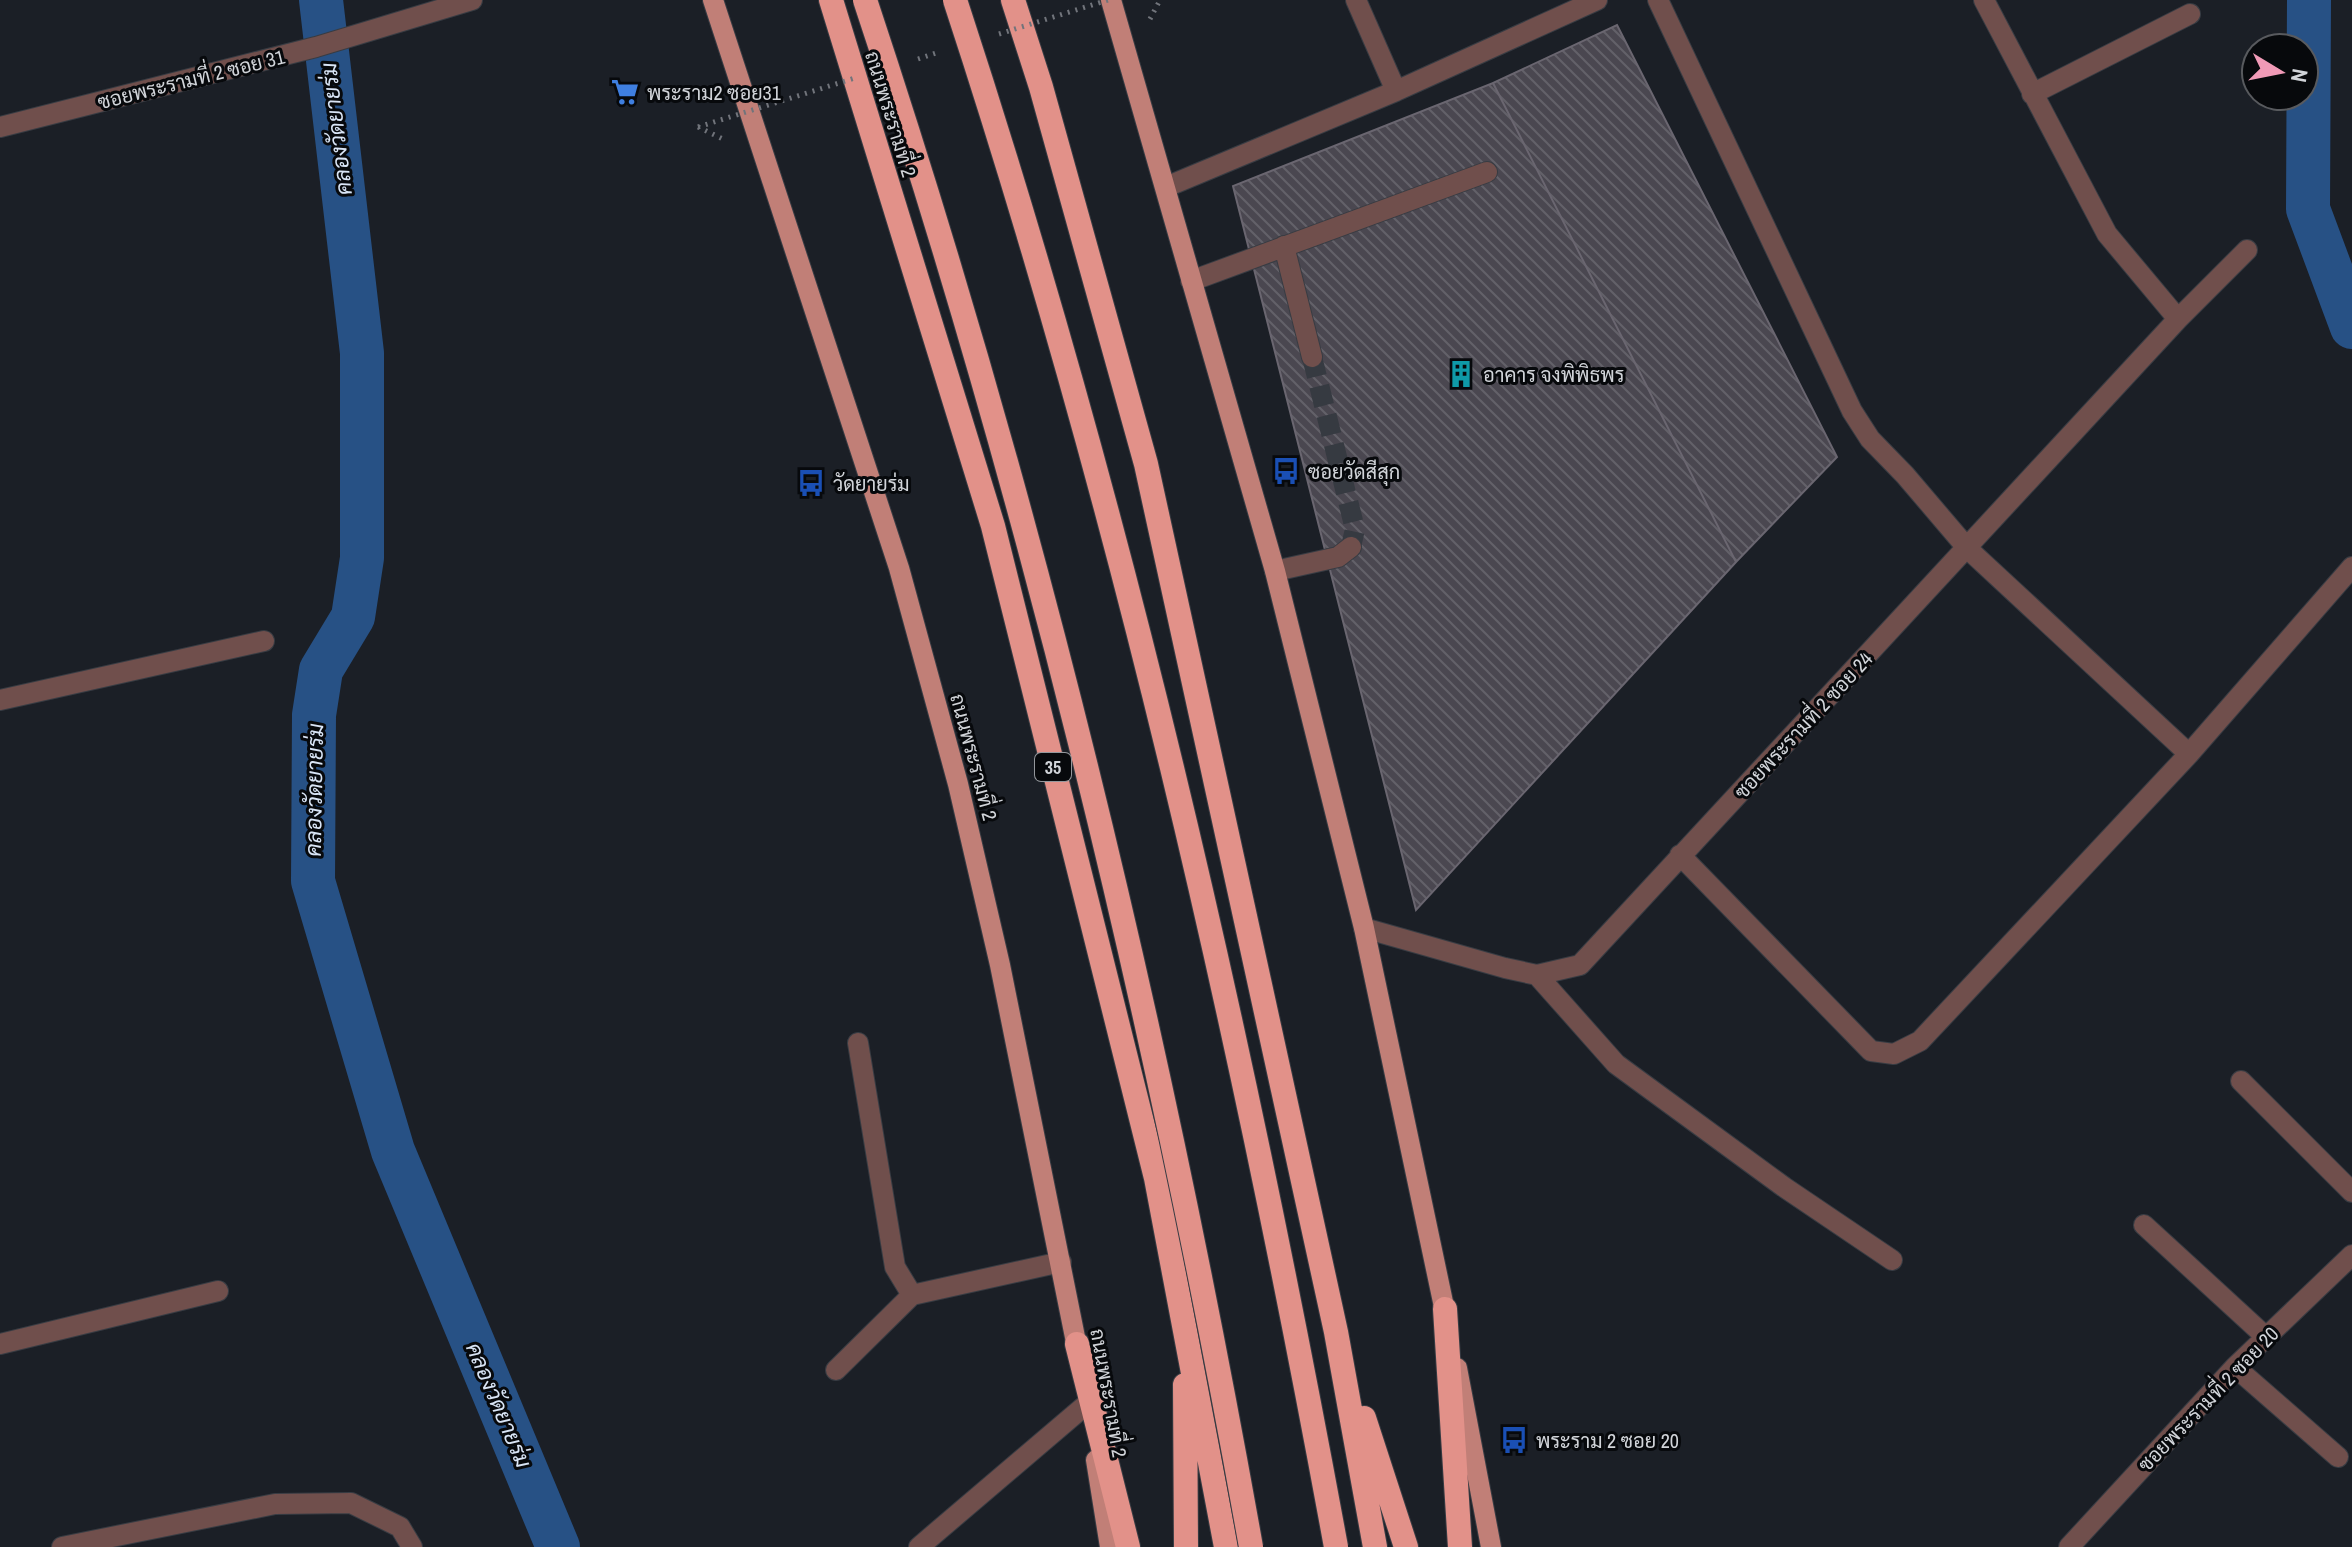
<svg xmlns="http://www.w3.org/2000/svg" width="2352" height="1547" font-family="'Archivo Narrow',Sarabun,sans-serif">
	<defs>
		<pattern id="building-back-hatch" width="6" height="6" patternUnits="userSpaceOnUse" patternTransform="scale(2)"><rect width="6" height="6" fill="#4a4750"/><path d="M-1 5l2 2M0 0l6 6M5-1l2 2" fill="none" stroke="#636169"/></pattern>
	</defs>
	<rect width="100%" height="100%" fill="#1b1f26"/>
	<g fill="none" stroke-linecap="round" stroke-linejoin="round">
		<path stroke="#275185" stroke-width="44" d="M321,0L362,353V558L353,617L321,670L314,715L313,881L393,1151L558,1547
			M2309,0L2308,209L2352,327"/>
	</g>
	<path fill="url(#building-back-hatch)" stroke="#6a6670" stroke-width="2" d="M1617,25L1837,457L1736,562L1493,83Z
		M1493,83L1736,562L1416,910L1233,186Z"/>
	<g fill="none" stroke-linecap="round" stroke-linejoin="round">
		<path stroke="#363a41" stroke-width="20" stroke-dasharray="20 10" stroke-linecap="butt" d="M1312,357L1355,529L1351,547"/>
		<g stroke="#383c43" stroke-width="22">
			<path id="minor" d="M1356,0L1396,91
				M1658,0L1852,411L1870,439L1905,475L1968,549L2189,754
				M1984,0L2107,234L2178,319
				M2032,94L2190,14
				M0,127L316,47L472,0
				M1166,187L1396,91L1597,0
				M1284,246L1312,357
				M1191,281L1487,172
				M1275,571L1338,557L1351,547
				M0,700L264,641
				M1680,855L1871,1051L1894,1054L1920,1041L2189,754L2352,567
				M1364,928L1505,968L1537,975L1580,965L2178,319L2247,250
				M1537,975L1616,1064L1784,1187L1892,1260
				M858,1043L895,1267L912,1295L1061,1262
				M2241,1081L2352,1192
				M2144,1225L2266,1337
				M0,1344L218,1291
				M2235,1367L2338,1457
				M836,1370L912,1295
				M62,1547L275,1504L351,1503L400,1527L412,1547
				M919,1547L1088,1403
				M2069,1547L2235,1367L2352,1255"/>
		</g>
		<g stroke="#383c43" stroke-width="22">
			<path id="major" d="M713,0L899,568L958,784L1000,965L1079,1357
				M1111,0L1275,571L1364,928L1447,1321
				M1457,1368L1491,1547
				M1096,1460L1110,1547"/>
		</g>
		<g stroke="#383c43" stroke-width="26">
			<path id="highway" d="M831,0L993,526L1156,1178L1226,1547
				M1013,0L1041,87L1146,464L1336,1332L1375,1547
				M1445,1309L1460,1547
				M1077,1344L1128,1547
				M1185,1385L1186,1547
				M1364,1418L1406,1547"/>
		</g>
		<path stroke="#71747b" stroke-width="5" stroke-dasharray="2 6" stroke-linecap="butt" d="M1150,19L1160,0
			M698,127L725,140"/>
		<use href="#minor" stroke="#704f4c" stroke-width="20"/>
		<use href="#major" stroke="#c17f77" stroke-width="20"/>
		<use href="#highway" stroke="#e29189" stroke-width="24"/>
		<g stroke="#383c43" stroke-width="26" stroke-linecap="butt">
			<path id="highway-bridge" d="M865,0C1033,505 1158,1024 1251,1547
				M955,0C1121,505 1240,1024 1336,1547"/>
		</g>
		<path stroke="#71747b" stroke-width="5" stroke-dasharray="2 6" stroke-linecap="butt" d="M999,34L1108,0
			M918,59L939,52
			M698,127L855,78"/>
		<use href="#highway-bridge" stroke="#e29189" stroke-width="24"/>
	</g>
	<defs>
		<g id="supermarket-bare" transform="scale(2.16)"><path d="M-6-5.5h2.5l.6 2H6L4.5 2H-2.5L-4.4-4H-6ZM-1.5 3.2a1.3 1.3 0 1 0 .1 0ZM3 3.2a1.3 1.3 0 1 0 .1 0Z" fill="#3f7fe0" stroke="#07090c" stroke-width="2.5" paint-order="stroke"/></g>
		<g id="building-bare" transform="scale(2.16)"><path d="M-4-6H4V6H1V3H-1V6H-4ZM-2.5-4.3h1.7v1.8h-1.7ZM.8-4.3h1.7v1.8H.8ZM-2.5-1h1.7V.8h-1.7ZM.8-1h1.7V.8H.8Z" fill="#0f9aa8" stroke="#07090c" stroke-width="2.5" paint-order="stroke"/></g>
		<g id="bus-bare" transform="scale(2.16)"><path d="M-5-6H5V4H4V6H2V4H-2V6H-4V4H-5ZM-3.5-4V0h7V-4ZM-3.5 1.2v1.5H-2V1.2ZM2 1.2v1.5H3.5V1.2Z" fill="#1a4fb4" stroke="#07090c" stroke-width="2.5" paint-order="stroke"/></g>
	</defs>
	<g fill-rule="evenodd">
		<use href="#supermarket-bare" x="625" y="92"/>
		<use href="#building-bare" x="1461" y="374"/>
		<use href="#bus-bare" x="1286" y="471"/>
		<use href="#bus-bare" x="811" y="483"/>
		<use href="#bus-bare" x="1514" y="1440"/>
	</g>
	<g text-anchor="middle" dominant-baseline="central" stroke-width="6" stroke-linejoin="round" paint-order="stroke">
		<rect fill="#07090c" stroke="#94979c" stroke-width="2" x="1035" y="753" width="36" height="28" rx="6"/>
		<g font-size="18" font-weight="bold" fill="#d1d4d9">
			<text x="1053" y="767">35</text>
		</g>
		<g font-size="20" fill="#d1d4d9" stroke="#07090c">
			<text transform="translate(191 79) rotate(-14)">ซอยพระรามที่ 2 ซอย 31</text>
			<text transform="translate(891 114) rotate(73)">ถนนพระรามที่ 2</text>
			<text transform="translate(1803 725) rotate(-47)">ซอยพระรามที่ 2 ซอย 24</text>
			<text transform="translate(974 757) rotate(75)">ถนนพระรามที่ 2</text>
			<text transform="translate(1109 1393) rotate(80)">ถนนพระรามที่ 2</text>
			<text transform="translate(2208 1399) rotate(-46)">ซอยพระรามที่ 2 ซอย 20</text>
		</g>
		<g font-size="20" fill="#d1d4d9" stroke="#07090c" text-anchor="start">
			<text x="647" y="92">พระราม2 ซอย31</text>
			<text x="1483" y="374">อาคาร จงพิพิธพร</text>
			<text x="1308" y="471">ซอยวัดสีสุก</text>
			<text x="833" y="483">วัดยายร่ม</text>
			<text x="1536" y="1440">พระราม 2 ซอย 20</text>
		</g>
		<g font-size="22" font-style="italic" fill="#d9e5f6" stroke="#07090c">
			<text transform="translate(336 129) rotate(-97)">คลองวัดยายร่ม</text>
			<text transform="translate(314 790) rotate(-89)">คลองวัดยายร่ม</text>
			<text transform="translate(499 1405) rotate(67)">คลองวัดยายร่ม</text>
		</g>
	</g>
	<g transform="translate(2280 72) rotate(100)"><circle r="38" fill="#07090c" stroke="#585a5e" stroke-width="2"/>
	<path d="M0-6L14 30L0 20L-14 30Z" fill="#f09ab7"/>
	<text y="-12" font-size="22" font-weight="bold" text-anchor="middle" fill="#d1d4d9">N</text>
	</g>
</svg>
